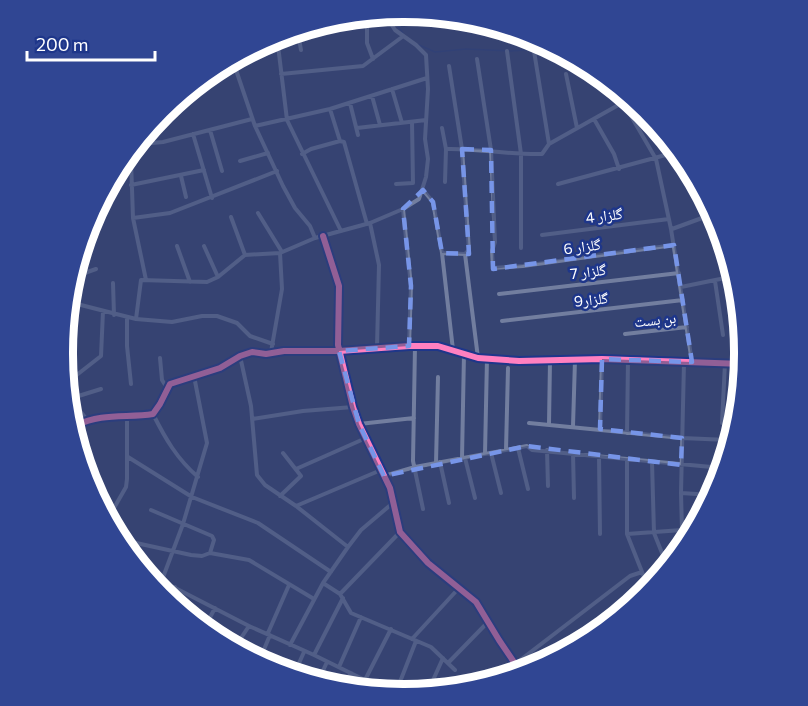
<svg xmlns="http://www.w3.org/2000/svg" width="808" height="706" font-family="Commissioner,'Noto Naskh Arabic',sans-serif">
	<rect width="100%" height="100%" fill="#364472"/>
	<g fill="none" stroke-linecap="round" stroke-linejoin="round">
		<path stroke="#2c3e7b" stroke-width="1.5" d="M389,15L403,33
			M419,45L435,52L466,49L511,51L549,48"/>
		<path stroke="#727e9f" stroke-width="4" d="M429,17L489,31L507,33
			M367,19V43L373,59
			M298,33L301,50
			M277,37L287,120L341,231
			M507,51L521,154V248
			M534,51L549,144
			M477,59L491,150L495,242L492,251L493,268L523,266L674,245
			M234,64L255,126L283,186L295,208L310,226L315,238
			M449,66L462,149L469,250L465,254L478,358
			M281,74L363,66L402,37
			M566,74L577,128
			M392,89L402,123
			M613,90L631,116L656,159L671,229L692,362
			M372,96L380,125
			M350,103L358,135
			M330,109L340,141
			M594,119L614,154L619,169
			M255,126L330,109L427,78
			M357,128L426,120
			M442,128L446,149L445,182
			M210,130L222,171
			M193,134L212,198
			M141,144L163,142L252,119
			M446,149C478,148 509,155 542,154L549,144L622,103
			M302,154L311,149L340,141L344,142L367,224
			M131,160L133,218L146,280
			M240,161L268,153
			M181,176L186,197
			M692,182L726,278
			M396,184L413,183L412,122
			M558,184L673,153
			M131,185L204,170
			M423,190L433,202L442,253L453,350
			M403,209L411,286L409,346
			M258,213L282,252
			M231,217L245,255
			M133,218L170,213L277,171
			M370,223L379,265L377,347
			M672,229L713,214
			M542,235L669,219
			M323,236L339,286L338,345L353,407L359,424L390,488L400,532L428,563L476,602L499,640L520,671
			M177,246L190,282
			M204,246L218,277
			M442,253L465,254
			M79,275L96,269
			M715,281L723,335
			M113,283L114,315
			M681,287L730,277
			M499,294L679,273
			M73,303L136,319L172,322L202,316H217L237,323L250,336L273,344
			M127,317V346L131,384
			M136,319L141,280L207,282L218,277L245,255L280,253
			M502,321L683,300
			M67,332L77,304
			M625,334L687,327
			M415,346L413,461L423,509
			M271,352L282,289L280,253L315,238L370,223L403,209L419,199L426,177L428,159L425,139L428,89L426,55L416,45L395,30L386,16
			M240,356L251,406L257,475L265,485L296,506L348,547
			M160,358L162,380L167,388
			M684,362L681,493L682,530L685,535
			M69,381L101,356L103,311
			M72,398L101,389
			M73,402L88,421
			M153,414C165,438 177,459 198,477
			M252,419L303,411L353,407
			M529,423L682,438L728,440
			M722,423L725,363
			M359,424L414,418
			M549,424L550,361
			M77,425C101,413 128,418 153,414L160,404L170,384L220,368L240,356L252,352L266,354L284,351H339L409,346H438L478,358L519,361L602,359L743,364
			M573,426L575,360
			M600,429L602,359
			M627,433L628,360
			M518,448L528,489
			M506,450L508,368
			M547,450L548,486
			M491,453L501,493
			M573,453L574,498
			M485,454L487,358
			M599,456L600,534
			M128,457L192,497L258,523L331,572
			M462,458L464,353
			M465,458L475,498
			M627,459V534L646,582
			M440,462L449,503
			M652,462L654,533L666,563
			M436,463L438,377
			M296,469L366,438
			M384,476L415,467L527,446L532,450L722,468
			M681,493L712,495
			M280,496L301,476L283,453
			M296,506L381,470
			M151,510L212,536L214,540L210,553
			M110,515L126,487L127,479V416
			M627,534L682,530
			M127,541L191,555L202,556L210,553L249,560L314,599
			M150,575L249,626L314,655L385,690
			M162,580L183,524L207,443L194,376
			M323,583L340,594L351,613L431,647L455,670
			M340,594L400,532
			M170,599L175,587
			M207,623L215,608
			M268,633L289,585
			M412,639L459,588
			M237,644L249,626
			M290,645L323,583L348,547L361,530L394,502
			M314,655L343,598
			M260,659L270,635
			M448,663L488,622
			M339,667L361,617
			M295,672L304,652
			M508,673L515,664L630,576L642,572
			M320,677L327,662
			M365,680L391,629
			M345,682L351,673
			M429,689L443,658
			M396,692L416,641"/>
		<g stroke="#1e368a" stroke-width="10">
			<path id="cycleway" d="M323,236L339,286L338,345L353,407L359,424L390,488L400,532L428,563L476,602L499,640L520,671
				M77,425C101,413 128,418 153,414L160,404L170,384L220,368L240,356L252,352L266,354L284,351H339L409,346H438L478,358L519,361L602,359L743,364"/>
		</g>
		<use href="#cycleway" stroke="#ff80c0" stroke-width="6"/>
	</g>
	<path d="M0 0H808V706H0ZM462,149L491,150L493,269L674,245L692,362L602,359L600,429L682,438L681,465L527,446L384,476L359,424L339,351L409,346L411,286L403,209L423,190L433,202L442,253L469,254Z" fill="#364472" fill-opacity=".55" fill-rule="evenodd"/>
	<path fill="none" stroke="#7795e8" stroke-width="4.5" stroke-dasharray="12 8" stroke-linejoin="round" d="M462,149L491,150L493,269L674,245L692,362L602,359L600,429L682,438L681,465L527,446L384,476L359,424L339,351L409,346L411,286L403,209L423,190L433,202L442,253L469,254Z"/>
	<g text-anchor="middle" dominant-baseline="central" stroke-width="5" stroke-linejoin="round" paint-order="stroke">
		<g font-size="15" fill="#fff" stroke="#1e368a">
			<text transform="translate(604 215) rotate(-7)">گلزار 4</text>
			<text transform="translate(582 246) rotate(-8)">گلزار 6</text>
			<text transform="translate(588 271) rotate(-7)">گلزار 7</text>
			<text transform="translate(591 299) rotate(-6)">گلزار9</text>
			<text transform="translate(655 319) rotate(-6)">بن بست</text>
		</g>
	</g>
	<path d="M0 0H808V706H0ZM403 22H404A330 330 0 0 1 734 352V354A330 330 0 0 1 404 684H403A330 330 0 0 1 73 354V352A330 330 0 0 1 403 22Z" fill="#304693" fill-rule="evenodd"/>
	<path fill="none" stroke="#fff" stroke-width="8" d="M403 22H404A330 330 0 0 1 734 352V354A330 330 0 0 1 404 684H403A330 330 0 0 1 73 354V352A330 330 0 0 1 403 22Z"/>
	<path d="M27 51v9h128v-9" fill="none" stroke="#ffffff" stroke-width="3"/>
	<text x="36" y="51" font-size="18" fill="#ffffff" stroke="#1e368a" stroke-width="4.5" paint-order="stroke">200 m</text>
</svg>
